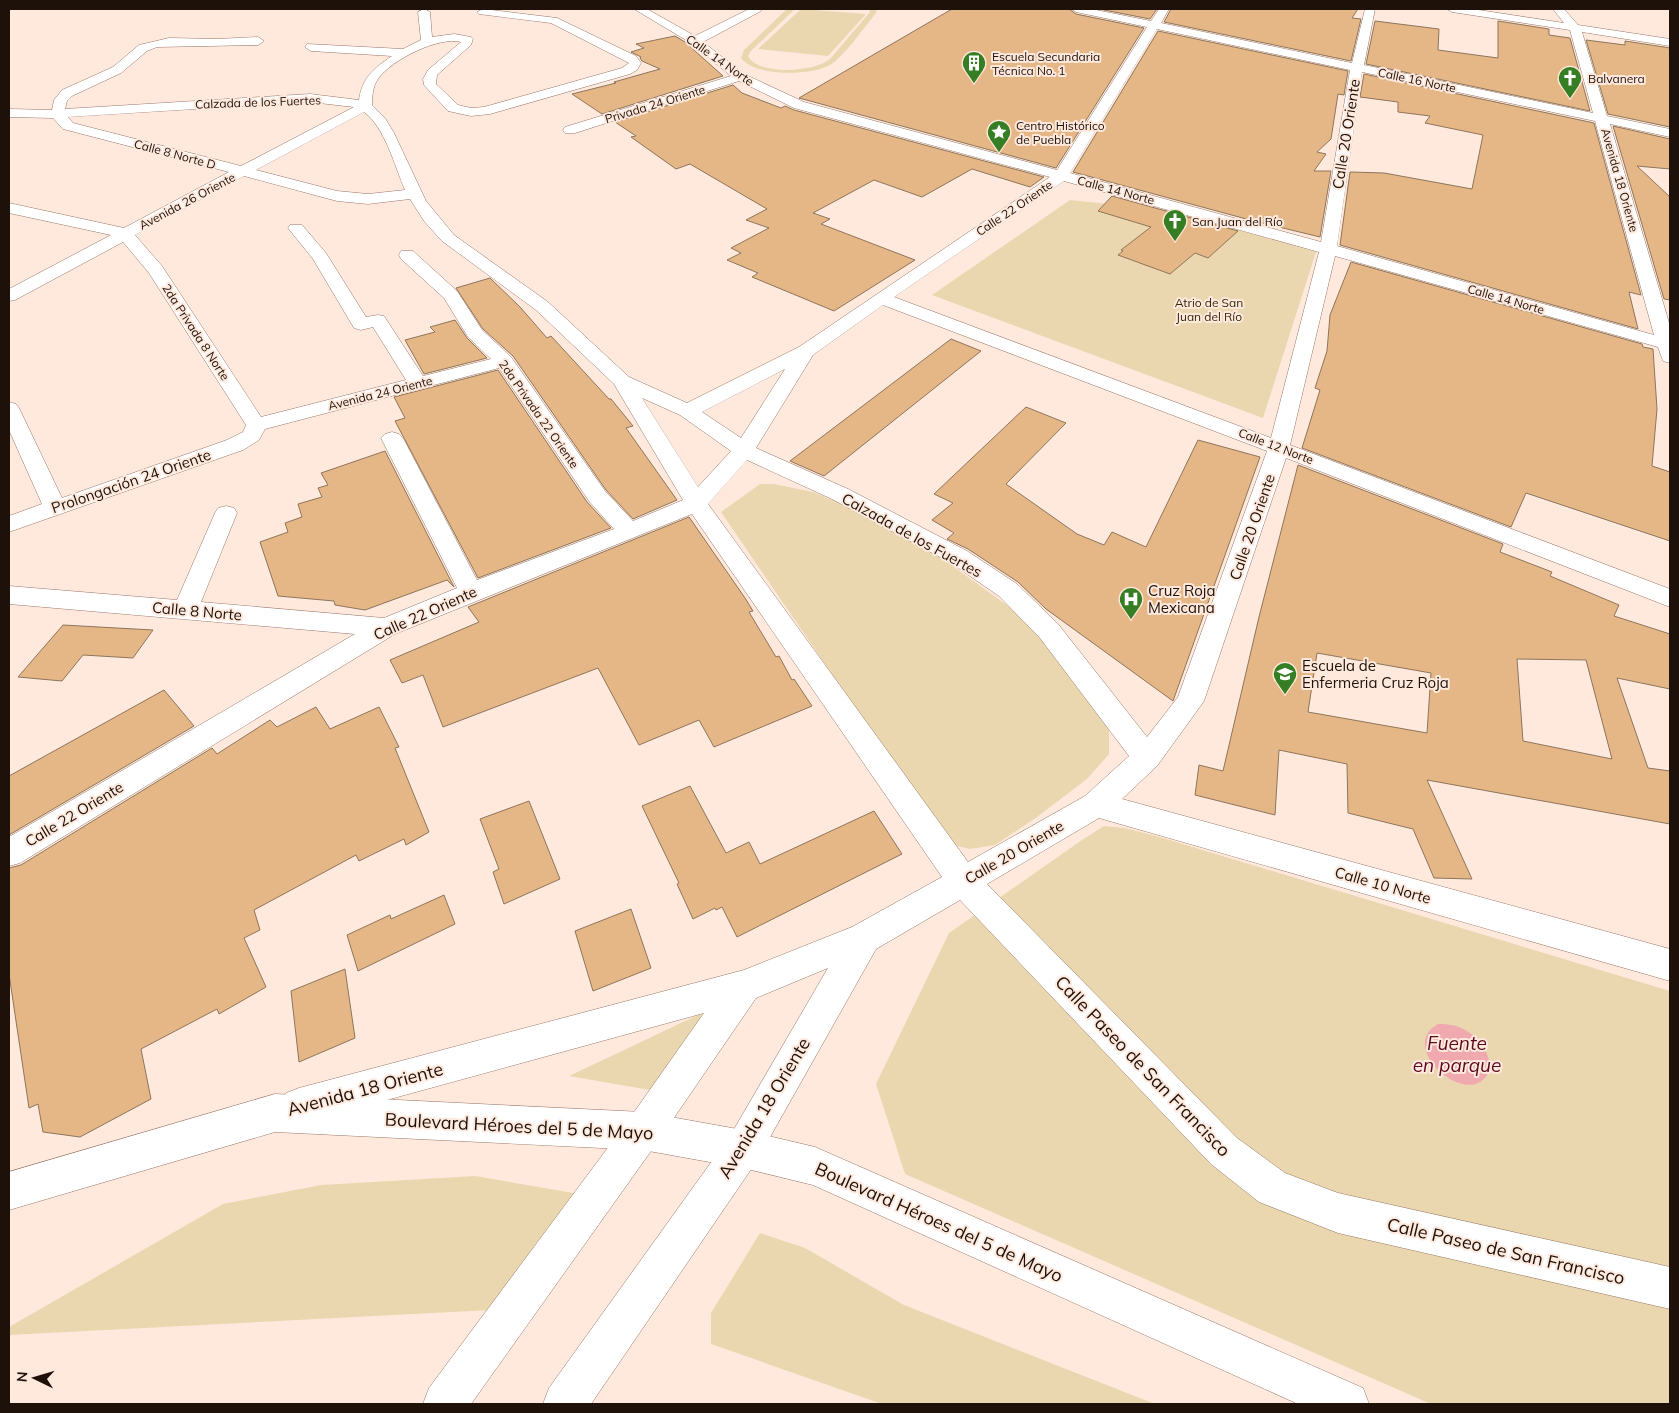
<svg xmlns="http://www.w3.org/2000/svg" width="1679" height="1413" font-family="Mulish,sans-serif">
	<rect width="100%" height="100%" fill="#ffe9dd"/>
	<path fill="#ead7af" d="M787,9H795L751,51L748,56C758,76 815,72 830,59L870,12L869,9H877L876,13C865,26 844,57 830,65C811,76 755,77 741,58L744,50Z
		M801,9L866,14L828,56L758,49Z
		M1070,200L1168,210L1316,252L1263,418L932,295Z
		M760,484H774L813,492L869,515L932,551L1033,624L1109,727V754L1087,779L1037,817L995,845L970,849L948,844L721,512Z
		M1104,826L1125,828L1163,838L1670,991V1404H1431L905,1174L876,1084L949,933L1082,840Z
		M700,1014L708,1022L650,1090L569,1076Z
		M475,1176L585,1195L511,1309L9,1335V1327L223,1204L321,1185Z
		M760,1233L805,1248L904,1305L1155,1404H882L711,1344V1313Z"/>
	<path fill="#efa9af" d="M1438,1024C1449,1024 1458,1025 1467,1031C1481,1039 1499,1065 1484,1079C1460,1103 1398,1046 1438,1024Z"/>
	<path fill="#e6b786" stroke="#8d755b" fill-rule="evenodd" d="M952,9H1069L1076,14L1144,28L1056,168L799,98Z
		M1099,9H1157L1150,19Z
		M1171,9H1358L1352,18L1361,19L1351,61L1164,22Z
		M1375,21L1439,29L1438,50L1498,58V21L1549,29V35L1570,38L1590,111L1366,64Z
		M1158,31L1348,71L1344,95L1338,94L1331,139L1317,152L1326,154L1314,171H1331L1320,237L1250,220L1073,172Z
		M675,36L685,42L723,76L602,114L572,94L616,83L614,82L660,69L642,61L640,58L641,57L631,52L644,48L636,44Z
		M1586,40L1625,45V41L1670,48V127L1608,114Z
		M1364,74L1594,123L1641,295L1629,292L1638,329L1340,245L1350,172L1384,173L1472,189L1483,135L1425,123L1430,116L1398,112V102L1360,97Z
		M733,85L742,93L781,108L785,106L794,110L1044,177L1030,187L972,169L922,197L874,180L813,213L830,219L821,224L915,260L834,311L752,277L758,273L727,260L741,253L731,248L769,228L746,220L767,209L690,164L676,169L631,137L636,136L615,122Z
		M1613,126L1670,139V169L1637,166L1670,197V300L1664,299Z
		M1112,196L1238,231L1208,258L1195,253L1170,274L1118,255L1123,251L1121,250L1151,227L1098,211Z
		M1351,262L1642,344L1643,347L1653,349L1657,409L1652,466L1670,472V541L1526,493L1511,527L1302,448L1320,390L1315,388L1327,351L1330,315Z
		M490,278L520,307L547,338L551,336L609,399H611L633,426L626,428L677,500L633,519L606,490L513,356L483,329L456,288Z
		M455,320L467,338L487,358L424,374L405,340L435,332L430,327Z
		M951,339L981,351L824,476L790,461Z
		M498,370L587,502L611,528L478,578L395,421L405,418L394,397Z
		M1026,407L1066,423L1006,484L1077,534L1104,545L1112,532L1146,547L1198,440L1260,457L1173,701L1046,609L1018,582L968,549L947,539L954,533L932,520L953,503L934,494Z
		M385,451L454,587L447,580L365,610L335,605L334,601L278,596L260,542L288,532L285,523L302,517L298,504L322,497L318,488L328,485L321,473Z
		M1298,465L1503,544L1500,552L1552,572L1550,576L1619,605L1614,616L1670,634V689L1617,678L1648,768L1670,771V824L1427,780L1472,879L1434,878L1413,829L1348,813L1347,764L1279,750L1275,815L1195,795L1199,765L1223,771L1259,617ZM1317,653L1431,673L1427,733L1308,712ZM1517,659L1586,660L1612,759L1523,741Z
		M689,517L745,598L753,611L749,612L776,657L779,656L792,680L794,679L812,706L714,747L699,720L639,745L598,668L443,727L423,675L402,683L390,660L479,622L468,607Z
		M63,625L153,630L133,658L83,655L62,681L18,677Z
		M164,690L194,726L9,835V776Z
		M316,707L330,729L379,707L399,747L395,748L429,832L406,845L404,839L359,861L356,855L254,910L260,930L244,938L266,987L219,1014L217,1009L141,1049L151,1099L80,1137L43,1132L38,1104L29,1108L9,974V868L21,865L212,748L217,754L270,720L277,727Z
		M690,786L726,853L749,842L760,864L874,811L902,854L737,937L722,907L716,910L715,908L693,919L677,884L679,883L642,806Z
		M529,801L560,879L504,904L493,872L499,869L480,819Z
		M444,895L455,924L358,971L347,935L390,915L391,919Z
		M631,909L651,968L593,991L575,931Z
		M345,969L355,1038L299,1062L291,991Z"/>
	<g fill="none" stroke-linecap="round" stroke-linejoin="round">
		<g stroke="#977766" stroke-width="1">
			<path id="minor" d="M424,9L430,12L432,37L454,34L471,37L473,39L471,45L437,75L436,84L458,105L471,108L484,107L622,68L629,63L551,23L479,14L477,12L483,9L557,18L636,56L641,63L637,70L630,74L490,114L471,116L448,111L424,85L423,79L428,70L461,42C439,36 391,60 378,79C373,86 372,96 372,105L385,118L394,133L426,201L454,235L548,302L629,377L687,403L799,347L1050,177L794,108L739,81L575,133H565L563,130L565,127L731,76L691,43L634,9H647L695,36L749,9H762L761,11L703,42L744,74L804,102L1057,170L1147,27L1076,12L1071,9H1091L1151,21L1159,9H1169L1161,23L1352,63L1365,9H1375L1364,65L1593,113L1570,30L1452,12L1447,9H1472L1564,23L1553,9H1564L1578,25L1670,39V46L1582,32L1607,116L1670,129V137L1610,124L1670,326V363L1663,361L1658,347L1335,256L1290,445L1670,589V607L1286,458L1204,701L1157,766L1122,799L1670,949V981L1099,818L987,884L1237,1138L1285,1173L1338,1193L1670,1267V1309L1338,1233L1259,1202L1211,1164L960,900L876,949L756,1162L591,1404H543L549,1388L730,1136L828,968L756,998L656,1144L471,1404H423L429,1388L630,1118L704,1013L299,1124L286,1119L281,1106L286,1093L299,1088L744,970L852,927L942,877L692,514L395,634L20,863L9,866V837L355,634L9,604V586L177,600L215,513L218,508L226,506L234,508L237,513L201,602L384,618L457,588L381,438L385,434L392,432L399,434L403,438L477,580L614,529L589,501L499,368L265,429L259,440L243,450L9,532V516L42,504L9,430V402L16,404L19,408L62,498L227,440L243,432L246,425L149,273L123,242L15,300L9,301V289L111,235L9,213V203L124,228L229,172L63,129L53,118L9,117V109L52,110L54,100L62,90L113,67L139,45L169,38L217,39L258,37L264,41L258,45L157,47L147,51L121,73L72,96L67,101L65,109L310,94L359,100C362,78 374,68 392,56L311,51L305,47L307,44L403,49L421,40L418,12ZM1157,29L1350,70L1321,242L1070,173ZM1362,72L1595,121L1654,335L1337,246ZM310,102L354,107L241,166L73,123L68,117ZM364,112C385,127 395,167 405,190L368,194L337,191L256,170ZM244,176L337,201L368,204L410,199L424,221L442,241L536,310L614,384L683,500L633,521L605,491L511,357L482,330L457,291L413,251H401L399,255L401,259L444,298L468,337L491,359L423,376L384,316L378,315L366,317L326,253L302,225H290L288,228L313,259L354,328L361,330L373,327L406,380L261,417L162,266L135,235ZM1064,181L1319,252L1271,438L894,297ZM883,305L1267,451L1178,697L1147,737L1058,624L1017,584L967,551L848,489L756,448L813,355ZM785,369L741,438L702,412ZM642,398L680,415L731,451L698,487ZM747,460L832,499L951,563L999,596L1040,638L1129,756L1085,796L968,862L708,504Z"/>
		</g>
		<g stroke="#977766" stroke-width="1">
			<path id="major" d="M275,1094L643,1112L743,1130L815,1147L1363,1388L1369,1404H1298L813,1185L743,1168L643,1150L275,1132L9,1210V1172Z"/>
		</g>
		<use href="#minor" fill="#fff" fill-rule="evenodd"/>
		<use href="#major" fill="#fff" fill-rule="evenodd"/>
	</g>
	<defs>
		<g id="building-pin" transform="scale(1.25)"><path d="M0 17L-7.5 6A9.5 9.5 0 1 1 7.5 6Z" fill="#367e23" stroke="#ffe9dd"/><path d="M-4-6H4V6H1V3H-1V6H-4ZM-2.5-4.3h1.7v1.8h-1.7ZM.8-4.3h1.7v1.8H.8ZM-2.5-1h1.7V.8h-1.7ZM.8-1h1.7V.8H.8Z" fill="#fff"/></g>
		<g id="church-pin" transform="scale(1.25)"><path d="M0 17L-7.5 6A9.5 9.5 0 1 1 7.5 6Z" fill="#367e23" stroke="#ffe9dd"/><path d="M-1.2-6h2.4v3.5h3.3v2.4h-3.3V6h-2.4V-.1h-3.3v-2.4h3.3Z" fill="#fff"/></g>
		<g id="sight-pin" transform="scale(1.25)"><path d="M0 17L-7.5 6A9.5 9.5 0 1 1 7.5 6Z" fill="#367e23" stroke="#ffe9dd"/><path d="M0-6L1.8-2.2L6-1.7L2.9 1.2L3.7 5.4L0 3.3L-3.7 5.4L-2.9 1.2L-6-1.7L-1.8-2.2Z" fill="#fff"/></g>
		<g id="hospital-pin" transform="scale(1.25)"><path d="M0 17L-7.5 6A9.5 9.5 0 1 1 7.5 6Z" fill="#367e23" stroke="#ffe9dd"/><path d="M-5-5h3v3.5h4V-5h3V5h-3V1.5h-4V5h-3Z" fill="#fff"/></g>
		<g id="school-pin" transform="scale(1.25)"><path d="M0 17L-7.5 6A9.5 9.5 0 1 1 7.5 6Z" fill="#367e23" stroke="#ffe9dd"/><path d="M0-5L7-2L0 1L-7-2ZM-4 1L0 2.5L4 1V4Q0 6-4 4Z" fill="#fff"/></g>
	</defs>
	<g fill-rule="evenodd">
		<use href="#building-pin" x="974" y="63"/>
		<use href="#church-pin" x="1570" y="78"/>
		<use href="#sight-pin" x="999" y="132"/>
		<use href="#church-pin" x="1175" y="221"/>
		<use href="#hospital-pin" x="1131" y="599"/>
		<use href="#school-pin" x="1285" y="674"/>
	</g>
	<g text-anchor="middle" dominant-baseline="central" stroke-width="4" stroke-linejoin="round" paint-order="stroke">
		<g font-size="12" fill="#1d110a" stroke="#ffe9dd" text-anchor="start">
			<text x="992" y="56">Escuela Secundaria<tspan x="992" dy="14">Técnica No. 1</tspan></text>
			<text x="1588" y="78">Balvanera</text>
			<text x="1016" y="125">Centro Histórico<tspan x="1016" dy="14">de Puebla</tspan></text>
			<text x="1192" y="221">San Juan del Río</text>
		</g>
		<g font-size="12" fill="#1d110a" stroke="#ffe9dd">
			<text transform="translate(720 60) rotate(35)">Calle 14 Norte</text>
			<text transform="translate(1417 80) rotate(12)">Calle 16 Norte</text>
			<text transform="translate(258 102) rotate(-2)">Calzada de los Fuertes</text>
			<text transform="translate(655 104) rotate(-17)">Privada 24 Oriente</text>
			<text transform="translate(175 154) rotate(15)">Calle 8 Norte D</text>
			<text transform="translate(1620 180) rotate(74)">Avenida 18 Oriente</text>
			<text transform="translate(1116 190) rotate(15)">Calle 14 Norte</text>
			<text transform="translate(187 201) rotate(-28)">Avenida 26 Oriente</text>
			<text transform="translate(1014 208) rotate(-34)">Calle 22 Oriente</text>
			<text transform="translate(1506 299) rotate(16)">Calle 14 Norte</text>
			<text transform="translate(196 332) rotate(57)">2da Privada 8 Norte</text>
			<text transform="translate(380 393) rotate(-14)">Avenida 24 Oriente</text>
			<text transform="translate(539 414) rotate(55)">2da Privada 22 Oriente</text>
			<text transform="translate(1276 446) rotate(21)">Calle 12 Norte</text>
		</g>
		<g font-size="12" fill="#33270b" stroke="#ffe9dd">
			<text x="1209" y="302">Atrio de San<tspan x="1209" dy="14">Juan del Río</tspan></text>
		</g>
		<g font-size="15" fill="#1d110a" stroke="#ffe9dd">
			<text transform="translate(1346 134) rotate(-81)">Calle 20 Oriente</text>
			<text transform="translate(131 481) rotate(-19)">Prolongación 24 Oriente</text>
			<text transform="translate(1252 527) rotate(-71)">Calle 20 Oriente</text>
			<text transform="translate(912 535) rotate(29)">Calzada de los Fuertes</text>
			<text transform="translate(197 611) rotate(5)">Calle 8 Norte</text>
			<text transform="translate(425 613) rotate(-24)">Calle 22 Oriente</text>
			<text transform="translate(74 814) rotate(-31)">Calle 22 Oriente</text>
			<text transform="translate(1014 852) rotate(-30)">Calle 20 Oriente</text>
			<text transform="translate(1383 885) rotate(16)">Calle 10 Norte</text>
		</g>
		<g font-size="15" fill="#1d110a" stroke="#ffe9dd" text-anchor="start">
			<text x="1148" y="590">Cruz Roja<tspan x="1148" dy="17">Mexicana</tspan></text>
			<text x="1302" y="665">Escuela de<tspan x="1302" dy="17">Enfermeria Cruz Roja</tspan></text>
		</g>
		<g font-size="18" fill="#1d110a" stroke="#ffe9dd">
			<text transform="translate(1143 1066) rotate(46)">Calle Paseo de San Francisco</text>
			<text transform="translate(365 1089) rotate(-15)">Avenida 18 Oriente</text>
			<text transform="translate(764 1108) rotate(-59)">Avenida 18 Oriente</text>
			<text transform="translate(519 1126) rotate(3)">Boulevard Héroes del 5 de Mayo</text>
			<text transform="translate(939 1222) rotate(24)">Boulevard Héroes del 5 de Mayo</text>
			<text transform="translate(1506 1251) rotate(13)">Calle Paseo de San Francisco</text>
		</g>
		<g font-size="19" font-style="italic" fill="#5d0a20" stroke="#ffe9dd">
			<text x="1457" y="1043">Fuente<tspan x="1457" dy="22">en parque</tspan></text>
		</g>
	</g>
	<rect width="1679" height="1413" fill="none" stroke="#1d110a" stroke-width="20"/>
	<g transform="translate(35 1378) rotate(275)" stroke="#ffe9dd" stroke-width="4" paint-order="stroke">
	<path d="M0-4L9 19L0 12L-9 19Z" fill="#1d110a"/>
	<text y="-8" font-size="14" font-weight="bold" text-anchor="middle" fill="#1d110a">N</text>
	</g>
</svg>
